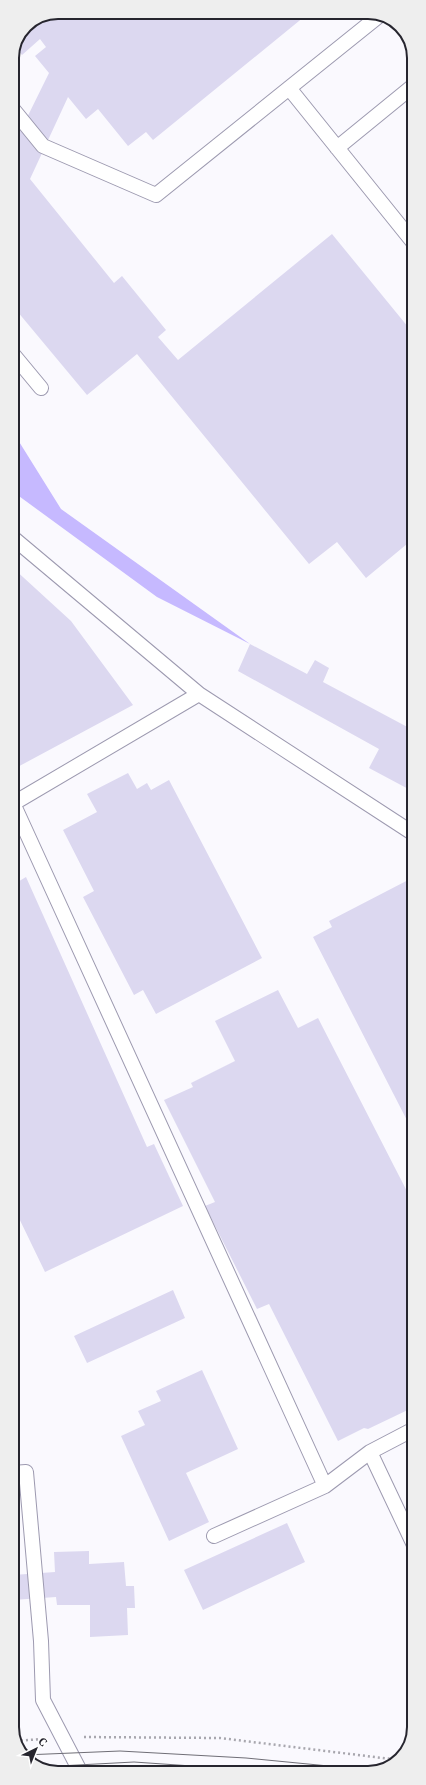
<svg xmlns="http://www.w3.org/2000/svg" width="426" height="1785" font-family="'PT Serif',serif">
	<rect width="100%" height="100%" fill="#faf9fe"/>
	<path fill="#c6b9ff" d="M12,436L18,440L61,509L250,644L157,597L12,491Z"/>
	<path fill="#dcd8f0" d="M58,12H310L153,140L146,132L128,146L98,109L86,119L68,97L30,179L114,283L122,276L166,330L158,337L178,360L332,234L413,333V539L366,578L337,542L309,564L137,354L87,395L12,305V148L49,73L35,56L46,47L40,39L22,55L16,48L26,25Z
		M12,567L71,621L133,705L12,770Z
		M250,644L307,674L315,660L329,668L323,682L413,730L414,792L369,768L379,749L238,671Z
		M128,773L137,789L147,783L151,790L169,780L262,958L156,1014L143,990L134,995L83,897L94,891L63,830L97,812L87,794Z
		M12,876L16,883L26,877L147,1147L154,1144L183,1206L45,1272L16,1212L13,1214Z
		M414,877V1134L313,937L332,927L329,921Z
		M278,990L298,1028L318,1018L414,1205V1407L368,1429L364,1428L338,1441L269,1304L257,1309L205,1206L215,1202L164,1100L193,1087L191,1083L235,1061L215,1021Z
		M173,1290L185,1318L87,1363L74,1336Z
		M202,1370L238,1449L186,1473L209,1522L169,1541L121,1436L145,1425L138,1411L161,1401L156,1391Z
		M287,1523L305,1562L203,1610L184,1570Z
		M89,1551V1564L124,1562L126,1586H134L135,1608H127L128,1635L90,1637V1605H57L56,1597L13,1600V1575L55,1572L54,1552Z"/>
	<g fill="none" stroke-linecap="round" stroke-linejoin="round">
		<g stroke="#9d9ab0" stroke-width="16">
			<path id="lane" d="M289,88L413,242
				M12,108L43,146L156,195L380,15
				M337,148L413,86
				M12,353L41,388
				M12,537L199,694
				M12,801L325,1486L370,1452L414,1429
				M14,803L199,694L414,834
				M370,1452L414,1545
				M13,1473L26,1472L41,1641L43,1700L81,1773
				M214,1536L325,1486"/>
		</g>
		<path stroke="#a8a7ae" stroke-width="2.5" stroke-dasharray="2 3" stroke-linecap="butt" d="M84,1737L220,1738L399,1760
			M16,1741L41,1739"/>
		<use href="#lane" stroke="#fff" stroke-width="14"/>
		<path stroke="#6f6e76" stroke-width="1" d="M24,1755L120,1751L246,1758L380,1771
			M40,1767L134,1762L279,1772"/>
	</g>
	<path d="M0 0H426V1785H0ZM58 19H368A39 39 0 0 1 407 58V1727A39 39 0 0 1 368 1766H58A39 39 0 0 1 19 1727V58A39 39 0 0 1 58 19Z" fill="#eee" fill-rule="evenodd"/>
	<path fill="none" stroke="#26252e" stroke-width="2" d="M58 19H368A39 39 0 0 1 407 58V1727A39 39 0 0 1 368 1766H58A39 39 0 0 1 19 1727V58A39 39 0 0 1 58 19Z"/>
	<g transform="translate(36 1749) rotate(43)" stroke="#ffffff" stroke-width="3" paint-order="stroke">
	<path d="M0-3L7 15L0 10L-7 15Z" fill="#26252e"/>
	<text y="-6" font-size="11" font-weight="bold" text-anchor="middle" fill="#26252e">С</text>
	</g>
</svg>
